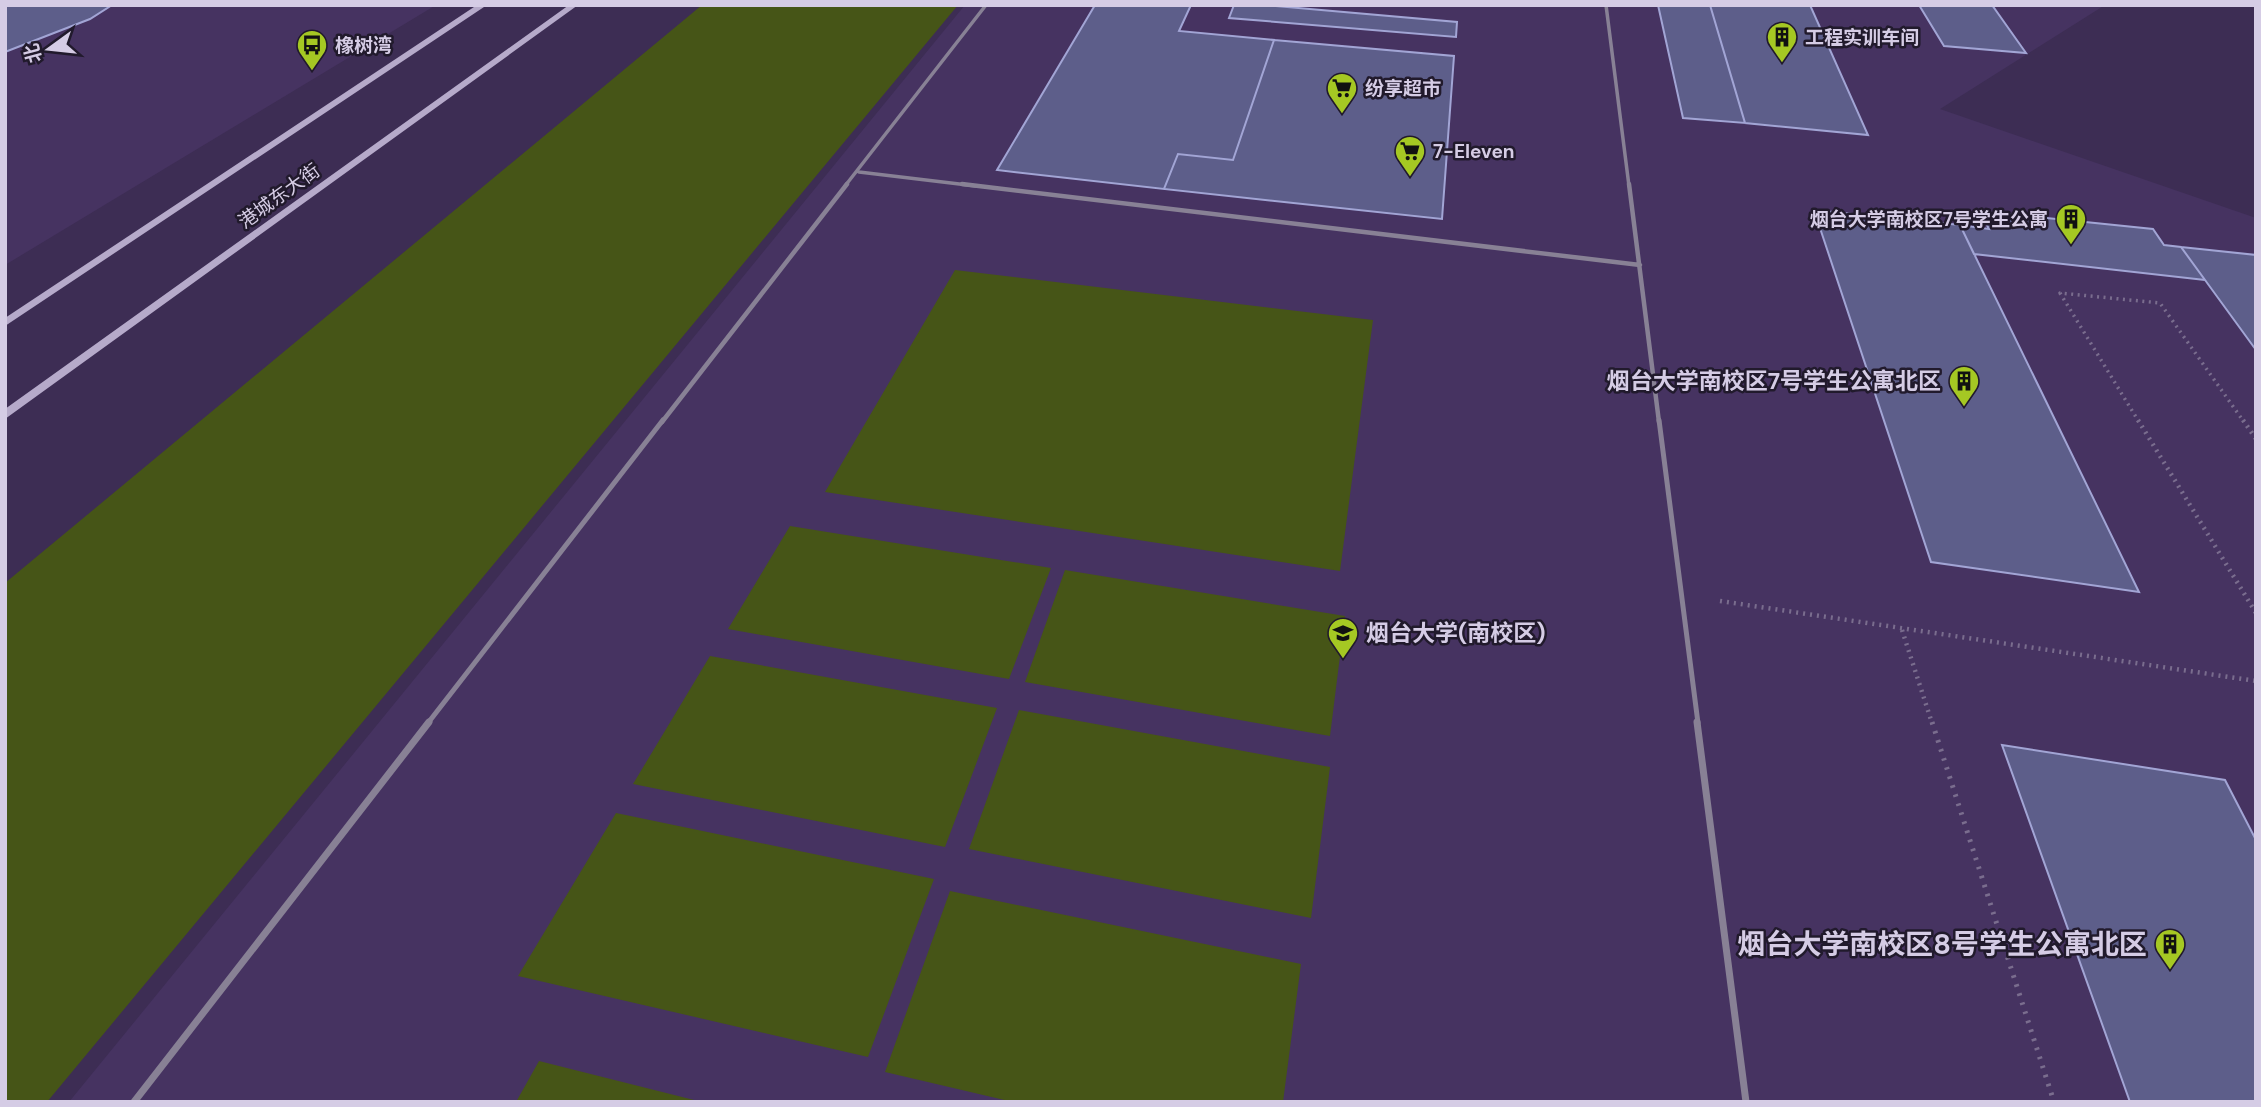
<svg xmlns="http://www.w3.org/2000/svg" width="2261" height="1107" font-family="'DM Sans','Noto Sans SC',sans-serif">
	<rect width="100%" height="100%" fill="#3d2d54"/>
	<path fill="#463361" d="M5,5H436L5,265Z
		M965,5H2105L1940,109L2256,218V1102H69Z"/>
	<path fill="#465517" d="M702,5H958L47,1102H5V583Z
		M955,270L1373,320L1340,571L825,492Z
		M790,526L1051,568L1009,679L728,629Z
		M1065,570L1345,616L1330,736L1025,682Z
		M710,656L997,708L945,847L633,784Z
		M1019,710L1330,767L1311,918L969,849Z
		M616,813L934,879L868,1057L518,976Z
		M950,891L1301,964L1283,1102H1013L885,1072Z
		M539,1061L702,1102H516Z"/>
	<path fill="#5d5e8a" stroke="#a2a5d5" stroke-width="2" d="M5,5H112L90,19L5,52Z
		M5,5H112L90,19L5,52Z
		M1095,5H1191L1179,31L1274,40L1233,160L1178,154L1164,189L997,170Z
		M1234,5H1263L1457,22L1456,37L1229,18Z
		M1658,5H1710L1745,123L1683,118Z
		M1710,5H1810L1868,135L1745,123Z
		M1919,5H1992L2026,53L1944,46Z
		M1274,40L1454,56L1442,219L1164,189L1178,154L1233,160Z
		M1814,210L1960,225L2139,592L1931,562Z
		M1979,211L2153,229L2164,245L2181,247L2205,280L1974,254L1960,225L1989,229Z
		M2181,247L2256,255V350L2205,280Z
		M2002,745L2225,780L2256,840V1102H2130Z"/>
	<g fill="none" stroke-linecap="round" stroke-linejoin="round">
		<path stroke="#7a6d8e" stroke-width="3.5" stroke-dasharray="2 4.5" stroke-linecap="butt" d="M2139,422L2060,293L2160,303L2244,422"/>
		<path stroke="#7a6d8e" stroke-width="4.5" stroke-dasharray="2 5" stroke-linecap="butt" d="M2138,420L2256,613
			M2243,420L2256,439
			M1720,601L2256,681
			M1902,630L1932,723"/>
		<path stroke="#7a6d8e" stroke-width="5" stroke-dasharray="2.5 7" stroke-linecap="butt" d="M1932,722L2054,1102"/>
		<path stroke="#888195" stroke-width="3.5" d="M1606,5L1629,186
			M859,172L976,186
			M845,186L986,5"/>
		<path stroke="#888195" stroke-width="4.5" d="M962,184L1640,265
			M1629,184L1659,422
			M662,422L847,184"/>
		<path stroke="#888195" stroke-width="5" d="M1659,420L1698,723
			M428,723L663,420"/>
		<path stroke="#888195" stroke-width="7" d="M1697,722L1746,1102
			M134,1102L429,722"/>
		<path fill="#b6aaca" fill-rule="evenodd" d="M477,5H487L5,326V318Z
			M569,5H578L5,419V409Z"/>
	</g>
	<defs>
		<g id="building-pin" transform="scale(1.575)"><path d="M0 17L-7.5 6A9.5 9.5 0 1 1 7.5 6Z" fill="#a5c823" stroke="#211a2c"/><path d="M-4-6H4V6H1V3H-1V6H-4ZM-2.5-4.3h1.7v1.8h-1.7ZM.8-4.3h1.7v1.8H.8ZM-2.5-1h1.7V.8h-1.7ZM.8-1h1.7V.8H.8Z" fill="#111"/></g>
		<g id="bus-pin" transform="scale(1.575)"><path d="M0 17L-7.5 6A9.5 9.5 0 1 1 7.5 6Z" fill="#a5c823" stroke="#211a2c"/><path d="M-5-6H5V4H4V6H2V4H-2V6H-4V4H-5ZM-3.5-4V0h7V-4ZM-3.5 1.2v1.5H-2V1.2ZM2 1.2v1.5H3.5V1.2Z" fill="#111"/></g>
		<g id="supermarket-pin" transform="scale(1.575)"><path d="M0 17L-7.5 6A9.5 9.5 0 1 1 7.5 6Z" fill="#a5c823" stroke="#211a2c"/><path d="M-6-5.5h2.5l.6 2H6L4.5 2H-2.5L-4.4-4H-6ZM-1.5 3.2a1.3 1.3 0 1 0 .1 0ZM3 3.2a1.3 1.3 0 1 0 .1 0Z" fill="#111"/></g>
		<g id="university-pin" transform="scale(1.575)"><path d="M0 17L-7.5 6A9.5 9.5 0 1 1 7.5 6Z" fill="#a5c823" stroke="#211a2c"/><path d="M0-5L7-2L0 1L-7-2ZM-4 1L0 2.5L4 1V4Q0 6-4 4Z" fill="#111"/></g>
	</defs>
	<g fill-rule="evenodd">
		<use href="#building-pin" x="1782" y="37"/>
		<use href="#bus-pin" x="312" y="45"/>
		<use href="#supermarket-pin" x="1342" y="88"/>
		<use href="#supermarket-pin" x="1410" y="151"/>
		<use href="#building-pin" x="2071" y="219"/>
		<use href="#building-pin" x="1964" y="381"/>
		<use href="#university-pin" x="1343" y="633"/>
		<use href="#building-pin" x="2170" y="944"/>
	</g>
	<g text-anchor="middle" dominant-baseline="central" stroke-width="5" stroke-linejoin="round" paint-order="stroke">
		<g font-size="19" font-weight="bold" fill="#d5cce5" stroke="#211a2c" text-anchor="start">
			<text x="1805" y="37">工程实训车间</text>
			<text x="335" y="45">橡树湾</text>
			<text x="1365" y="88">纷享超市</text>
			<text x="1433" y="151">7-Eleven</text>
			<text x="2048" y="219" text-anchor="end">烟台大学南校区7号学生公寓</text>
		</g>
		<g font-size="19" fill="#d5cce5" stroke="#211a2c">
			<text transform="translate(279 196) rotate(-36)">港城东大街</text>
		</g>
		<g font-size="23" font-weight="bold" fill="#d5cce5" stroke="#211a2c" text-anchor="end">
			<text x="1941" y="381">烟台大学南校区7号学生公寓北区</text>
			<text x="1366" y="633" text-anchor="start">烟台大学(南校区)</text>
		</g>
		<g font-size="28" font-weight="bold" fill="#d5cce5" stroke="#211a2c" text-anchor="end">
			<text x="2147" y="944">烟台大学南校区8号学生公寓北区</text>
		</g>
	</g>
	<rect width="2261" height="1107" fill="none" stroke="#d5cce5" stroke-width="14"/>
	<g transform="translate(49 49) rotate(255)" stroke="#211a2c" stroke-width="5" paint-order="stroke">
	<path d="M0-5L12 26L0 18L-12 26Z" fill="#d5cce5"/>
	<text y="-10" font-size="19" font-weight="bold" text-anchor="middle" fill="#d5cce5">北</text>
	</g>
</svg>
